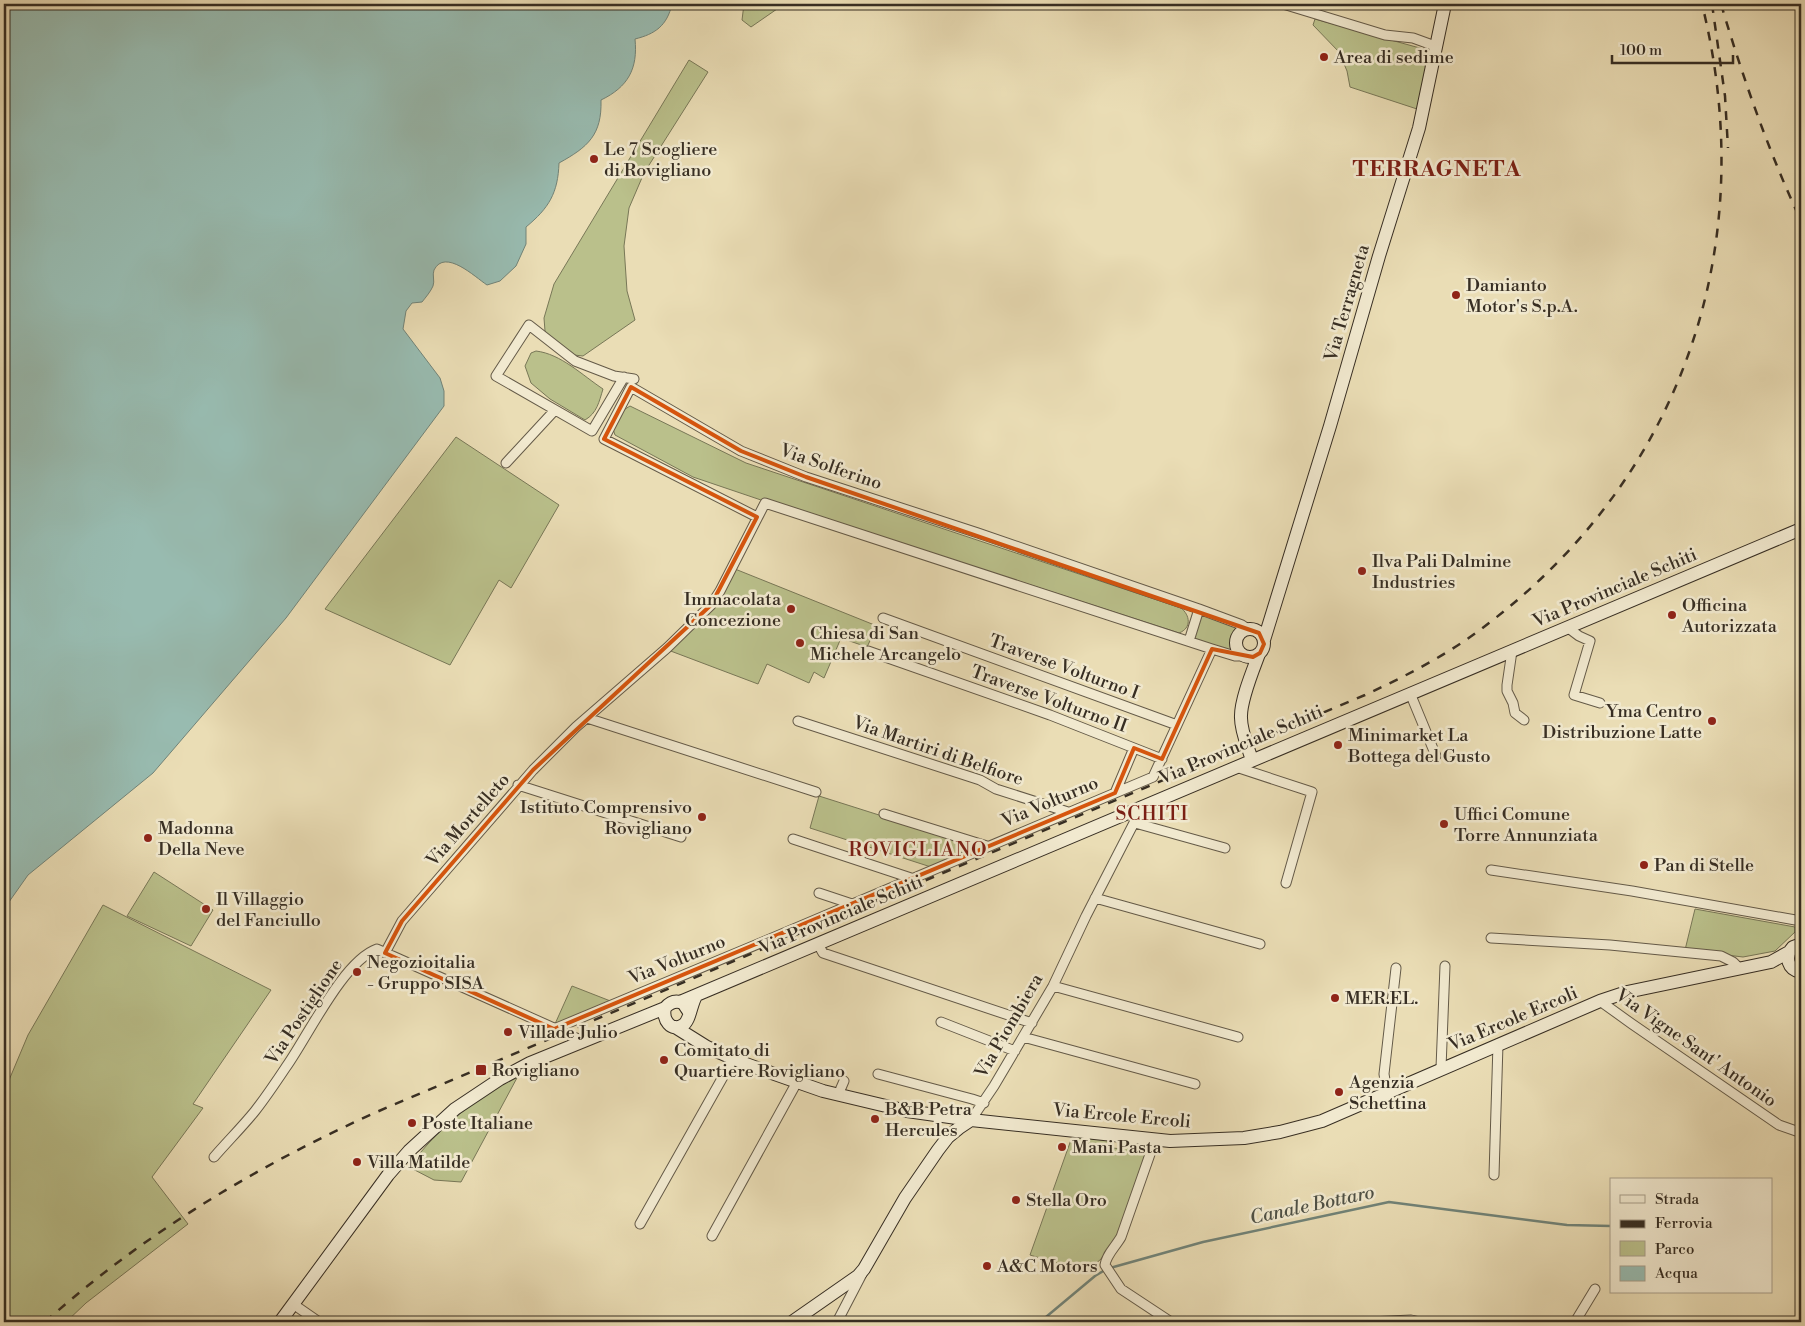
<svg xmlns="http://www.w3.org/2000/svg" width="1805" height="1326" font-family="'Libre Bodoni',serif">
	<rect width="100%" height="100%" fill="#eaddb5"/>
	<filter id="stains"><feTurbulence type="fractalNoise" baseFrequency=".004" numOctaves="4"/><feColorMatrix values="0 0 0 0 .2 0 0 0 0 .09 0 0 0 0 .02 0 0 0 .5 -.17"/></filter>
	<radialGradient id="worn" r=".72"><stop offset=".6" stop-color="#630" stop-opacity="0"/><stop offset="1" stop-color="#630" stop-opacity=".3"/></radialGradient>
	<path fill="#bac08b" stroke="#787757" d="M744,4H788L777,9L751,27L742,20Z
		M1315,19L1427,50L1425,65L1426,69L1417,109L1350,87L1347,71L1339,52L1313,25Z
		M689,60L708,72L644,173L629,208L624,246L627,291L635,320L583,356L574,355L550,338L545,331L544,318L554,284Z
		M536,351C561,354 582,375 603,389C599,402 597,413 585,420L550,399L531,383L525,366L531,353Z
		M630,406L746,463L1181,608C1190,615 1192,628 1179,633L768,500H761L693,477L615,435L613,429L622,411Z
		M456,437L559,505L511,588L499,580L450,665L325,609Z
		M735,569L877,626L867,647L841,638L824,678L814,672L809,683L767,664L758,684L668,650Z
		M1199,609L1244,630C1232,638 1234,647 1243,656L1189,641Z
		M819,796L980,847L931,867L810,828Z
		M154,872L213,910L191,946L127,916Z
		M103,905L271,990L193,1104L203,1108L152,1177L188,1224L86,1303L66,1322H4V1092L28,1035Z
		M1695,909L1795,927V932L1775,951L1743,957L1685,950Z
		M572,986L613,1002L561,1024H555Z
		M518,1076L461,1182L434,1180L409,1167C438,1128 475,1098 518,1076Z
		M1072,1137L1108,1140L1112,1148L1124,1149L1130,1141L1148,1143L1149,1147L1118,1237L1101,1259L1086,1272L1030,1255Z"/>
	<path fill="#98bbb0" stroke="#718378" d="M4,4H672C667,26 655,34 635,39C638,69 628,87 601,100C602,135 588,147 559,163C558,193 549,208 526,227V244L516,266L500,281L487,285C475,277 445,248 434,270C432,275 435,281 433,286C431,291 426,297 422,302L412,303L406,311L403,329L440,378L444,391V406L286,618L153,773L28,875L4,909Z"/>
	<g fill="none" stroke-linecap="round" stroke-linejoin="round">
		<path stroke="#718378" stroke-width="2.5" d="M1110,1268L1203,1242L1389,1202L1567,1225L1611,1226
			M1040,1322L1095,1276L1105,1270"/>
		<g stroke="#645a48" stroke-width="11">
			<path id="street" d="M1283,4L1385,35L1413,38L1435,46
				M624,377L592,431L496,376L529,325L575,361L614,376L634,379
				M506,463L555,410
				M757,517L604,439L631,387L741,451L806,477L978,533L1199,609L1242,625L1248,629
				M883,618L1177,725
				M1567,627L1579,636L1590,641L1574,695L1600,703
				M1189,641L1199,609
				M868,651L1050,715L1134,748L1115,793
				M1512,651L1507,685V691L1513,703L1515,713L1524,720
				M1410,693L1436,756
				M587,718L816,792
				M798,721L980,780L996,789L1068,812
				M1134,748L1162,759
				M1236,767L1312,792L1286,883
				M518,785L681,837
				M884,814L987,846
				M1135,823L1225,848
				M793,839L911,878
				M1491,870L1632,891L1801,921
				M819,893L852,904
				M1095,898L1260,944
				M1491,938L1610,945L1721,956L1733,962L1739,968
				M818,944L823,953L1032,1023
				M385,953L402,921L533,770L576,727L667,648L711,605L720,591L765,503L1212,649L1235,656H1243
				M1053,986L1238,1037
				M1600,1001L1632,1024L1779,1125L1799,1132L1801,1131
				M941,1022L1015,1051
				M554,1029L765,941L1153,777L1212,649
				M1023,1037L1195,1084
				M1441,1068L1445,966
				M878,1074L972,1099L984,1103
				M1387,1092L1384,1074L1396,968
				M838,1095L844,1081
				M971,1120L994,1086L1053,986L1086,916L1138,815L1140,807
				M1155,1140L1121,1237C1116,1246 1106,1255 1105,1265L1121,1289L1171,1322
				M214,1157C227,1142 242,1127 255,1111C266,1097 276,1082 286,1067C307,1038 343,961 377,949L583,1041
				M1494,1175L1498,1044
				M640,1224L733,1059
				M712,1236L797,1082
				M293,1304L319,1322
				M837,1322L862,1274
				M1370,1322L1411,1320L1420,1322
				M1575,1322L1595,1289"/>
		</g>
		<g stroke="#372e23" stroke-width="14">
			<path id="secondary" d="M1236 643a14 14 0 1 1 28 0a14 14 0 1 1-28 0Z
				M1264,640L1330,426L1379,256L1419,128L1445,4
				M1252,760C1248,747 1241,732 1241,718C1240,701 1253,670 1259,654
				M1801,944L1793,947C1784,957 1788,970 1801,972
				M680,1002L1801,529
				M689,1012L683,1003C676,1000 670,1002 665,1008C662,1019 671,1033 683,1025C690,1021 691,1004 696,996
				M675,1027L707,1047L746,1064L823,1091L907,1111L971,1120L1170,1141L1244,1138L1280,1132L1322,1121L1600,1001L1627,992L1771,962L1789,952
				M280,1322L388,1175L409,1151L455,1109L500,1079L530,1063L665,1008
				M792,1322L858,1276L864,1269L905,1198L938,1150L948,1137L959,1128L971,1120"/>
		</g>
		<use href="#street" stroke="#f1e9cf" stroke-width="9"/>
		<use href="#secondary" stroke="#f1e9cf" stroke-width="12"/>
		<path stroke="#372e23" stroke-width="2.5" stroke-dasharray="9 9" stroke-linecap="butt" d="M1712,4L1725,96L1728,148
			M1721,4C1743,78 1768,150 1801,221
			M45,1322C147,1231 263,1162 388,1107L1365,695C1408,675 1451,653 1489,623C1685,473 1761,242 1702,4"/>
	</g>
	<path fill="none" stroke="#d6550e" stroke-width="4" stroke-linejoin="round" d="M631,387L741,451L806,477L1259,633L1264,644L1260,653L1253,657L1212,649L1162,759L1134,748L1115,793L554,1029L385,953L402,921L533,770L711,605L757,517L604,439Z"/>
	<g fill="#8f2418" stroke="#f1e9cf" stroke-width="2">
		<circle cx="1324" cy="57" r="5"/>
		<circle cx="594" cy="159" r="5"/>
		<circle cx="1456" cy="295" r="5"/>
		<circle cx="1362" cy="571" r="5"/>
		<circle cx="791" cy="609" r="5"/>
		<circle cx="1672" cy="615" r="5"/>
		<circle cx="800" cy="643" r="5"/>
		<circle cx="1712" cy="721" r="5"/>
		<circle cx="1338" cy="745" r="5"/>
		<circle cx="702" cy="817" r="5"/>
		<circle cx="1444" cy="824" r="5"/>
		<circle cx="148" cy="838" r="5"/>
		<circle cx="1644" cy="865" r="5"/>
		<circle cx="206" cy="909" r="5"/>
		<circle cx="357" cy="972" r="5"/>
		<circle cx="1335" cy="998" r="5"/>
		<circle cx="508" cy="1032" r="5"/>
		<circle cx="664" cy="1060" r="5"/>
		<rect x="475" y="1064" width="12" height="12" rx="2.5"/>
		<circle cx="1339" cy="1092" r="5"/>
		<circle cx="875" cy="1119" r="5"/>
		<circle cx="412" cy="1123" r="5"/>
		<circle cx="1062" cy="1147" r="5"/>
		<circle cx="357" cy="1162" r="5"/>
		<circle cx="1016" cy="1200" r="5"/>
		<circle cx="987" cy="1266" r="5"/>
	</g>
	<g text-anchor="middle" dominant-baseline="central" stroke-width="5" stroke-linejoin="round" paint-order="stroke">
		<g font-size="18" fill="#372e23" stroke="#f1e9cf" text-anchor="start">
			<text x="1334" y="57">Area di sedime</text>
			<text x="604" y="149">Le 7 Scogliere<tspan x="604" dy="21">di Rovigliano</tspan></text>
			<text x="1466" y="285">Damianto<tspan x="1466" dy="21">Motor's S.p.A.</tspan></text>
			<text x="1372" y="561">Ilva Pali Dalmine<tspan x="1372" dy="21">Industries</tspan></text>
			<text x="781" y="599" text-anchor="end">Immacolata<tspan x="781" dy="21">Concezione</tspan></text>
			<text x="1682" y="605">Officina<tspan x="1682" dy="21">Autorizzata</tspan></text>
			<text x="810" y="633">Chiesa di San<tspan x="810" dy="21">Michele Arcangelo</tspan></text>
			<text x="1702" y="711" text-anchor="end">Yma Centro<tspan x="1702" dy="21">Distribuzione Latte</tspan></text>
			<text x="1348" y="735">Minimarket La<tspan x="1348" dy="21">Bottega del Gusto</tspan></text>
			<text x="692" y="807" text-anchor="end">Istituto Comprensivo<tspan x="692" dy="21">Rovigliano</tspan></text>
			<text x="1454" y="814">Uffici Comune<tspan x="1454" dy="21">Torre Annunziata</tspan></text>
			<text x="158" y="828">Madonna<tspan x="158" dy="21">Della Neve</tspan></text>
			<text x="1654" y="865">Pan di Stelle</text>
			<text x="216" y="899">Il Villaggio<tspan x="216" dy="21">del Fanciullo</tspan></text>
			<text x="367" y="962">Negozioitalia<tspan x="367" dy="21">- Gruppo SISA</tspan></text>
			<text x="1345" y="998">MER.EL.</text>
			<text x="518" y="1032">Villade Julio</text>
			<text x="674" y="1050">Comitato di<tspan x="674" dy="21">Quartiere Rovigliano</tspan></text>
			<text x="492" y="1070">Rovigliano</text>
			<text x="1349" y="1082">Agenzia<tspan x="1349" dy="21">Schettina</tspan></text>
			<text x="885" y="1109">B&amp;B Petra<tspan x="885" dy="21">Hercules</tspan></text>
			<text x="422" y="1123">Poste Italiane</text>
			<text x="1072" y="1147">Mani Pasta</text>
			<text x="367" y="1162">Villa Matilde</text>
			<text x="1026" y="1200">Stella Oro</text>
			<text x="997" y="1266">A&amp;C Motors</text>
		</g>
		<g font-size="18" fill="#372e23" stroke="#f1e9cf">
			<text transform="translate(1347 303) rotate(-74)">Via Terragneta</text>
			<text transform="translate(831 467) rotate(19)">Via Solferino</text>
			<text transform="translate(1615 588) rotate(-23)">Via Provinciale Schiti</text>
			<text transform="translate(1064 667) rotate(20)">Traverse Volturno I</text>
			<text transform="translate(1049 699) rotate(20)">Traverse Volturno II</text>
			<text transform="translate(1241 745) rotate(-23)">Via Provinciale Schiti</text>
			<text transform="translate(938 751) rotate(19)">Via Martiri di Belfiore</text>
			<text transform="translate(1050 802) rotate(-23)">Via Volturno</text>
			<text transform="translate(468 820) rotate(-49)">Via Mortelleto</text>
			<text transform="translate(841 915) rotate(-23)">Via Provinciale Schiti</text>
			<text transform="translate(677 960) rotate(-22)">Via Volturno</text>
			<text transform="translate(304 1012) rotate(-56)">Via Postiglione</text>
			<text transform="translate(1513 1019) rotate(-23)">Via Ercole Ercoli</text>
			<text transform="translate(1009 1026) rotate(-60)">Via Piombiera</text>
			<text transform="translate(1696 1048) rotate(35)">Via Vigne Sant' Antonio</text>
			<text transform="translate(1122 1116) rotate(5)">Via Ercole Ercoli</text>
		</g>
		<g font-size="19" letter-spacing="1" fill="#7a1f14" stroke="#f1e9cf">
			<text x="1152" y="814">SCHITI</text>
		</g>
		<g font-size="19" font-style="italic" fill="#4f5146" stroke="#f1e9cf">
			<text transform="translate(1312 1205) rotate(-12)">Canale Bottaro</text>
		</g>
		<g font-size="20" letter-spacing="1" fill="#7a1f14" stroke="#f1e9cf">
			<text x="918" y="850">ROVIGLIANO</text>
		</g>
		<g font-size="22" font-weight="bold" letter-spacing="1" fill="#7a1f14" stroke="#f1e9cf">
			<text x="1437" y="169">TERRAGNETA</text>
		</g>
	</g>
	<rect width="1805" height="1326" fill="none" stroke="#eaddb5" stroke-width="20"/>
	<rect x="5" y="5" width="1795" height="1316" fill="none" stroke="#372e23" stroke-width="2.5"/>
	<rect x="10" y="10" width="1785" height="1306" fill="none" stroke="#372e23"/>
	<rect x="1610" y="1178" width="162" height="115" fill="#f1e9cf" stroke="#a79e8a"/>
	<rect x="1620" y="1195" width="25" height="8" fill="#f1e9cf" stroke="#a79e8a"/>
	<text x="1655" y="1204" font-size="15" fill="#372e23">Strada</text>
	<rect x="1620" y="1220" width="25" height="8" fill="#372e23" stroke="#a79e8a"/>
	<text x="1655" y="1228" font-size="15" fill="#372e23">Ferrovia</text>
	<rect x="1620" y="1241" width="25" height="15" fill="#bac08b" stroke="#a79e8a"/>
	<text x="1655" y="1254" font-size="15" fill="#372e23">Parco</text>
	<rect x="1620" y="1266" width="25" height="15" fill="#98bbb0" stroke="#a79e8a"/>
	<text x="1655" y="1278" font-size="15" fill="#372e23">Acqua</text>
	<path d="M1612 55v8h121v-8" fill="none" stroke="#372e23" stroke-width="2.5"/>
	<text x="1620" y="55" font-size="15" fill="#372e23" stroke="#f1e9cf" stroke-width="4" paint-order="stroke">100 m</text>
	<rect width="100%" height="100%" filter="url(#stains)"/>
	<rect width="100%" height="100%" fill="url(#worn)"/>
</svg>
